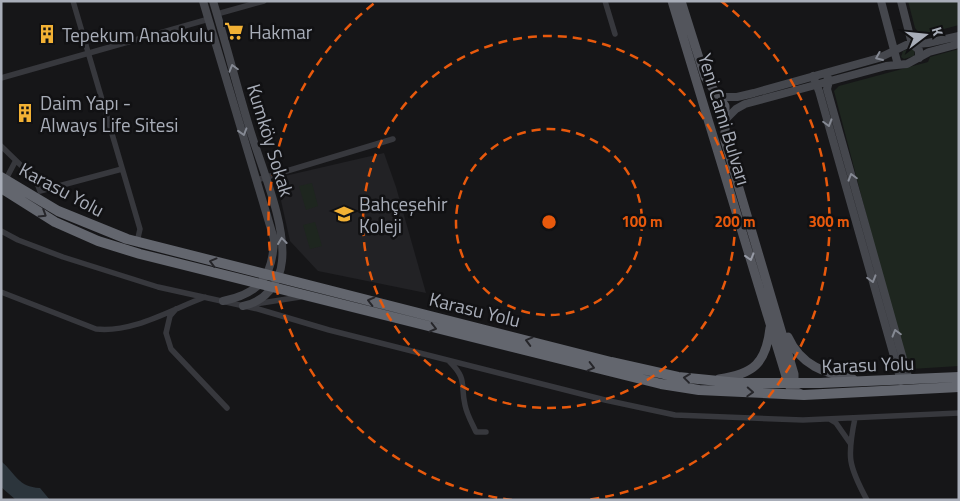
<svg xmlns="http://www.w3.org/2000/svg" width="960" height="501" font-family="'Titillium Web',sans-serif">
	<rect width="100%" height="100%" fill="#161618"/>
	<path fill="#222225" d="M384,153L396,187L426,293L318,271L290,241L276,178Z"/>
	<path fill="#1e261f" d="M908,1H959V25L921,35L915,28Z
		M913,48L915,50L914,56L904,59L901,57L903,51Z
		M959,49V366L911,369L899,340L834,91L839,86L928,62L930,57Z
		M312,183L318,206L306,210L299,186Z
		M315,222L322,246L310,249L303,225Z"/>
	<path fill="#2c353c" d="M1,461C16,474 18,487 40,488L50,500H16L1,487Z"/>
	<g fill="none" stroke-linecap="round" stroke-linejoin="round">
		<path stroke="#37383d" stroke-width="5.5" d="M73,1L140,229L137,242
			M605,1L615,34
			M217,14L264,1
			M1,78L209,19
			M1,146L36,180L40,191L122,169
			M6,179L15,162
			M257,180L393,139
			M1,231L18,240L63,257L158,287L258,309L329,330L605,400L675,415L803,420L959,413
			M1,292L96,329C133,333 170,310 205,297
			M255,304L300,297
			M176,309L170,316L166,333L171,349L227,408
			M449,361C468,380 460,383 465,405C467,415 472,423 476,432H486
			M855,418C847,457 848,465 867,500
			M831,420L836,423L850,443"/>
		<path stroke="#45474d" stroke-width="8" d="M203,1L274,239C273,277 259,294 223,301
			M213,1C227,46 238,92 252,136C263,171 286,225 282,261C280,284 264,302 243,306
			M881,1L898,65
			M901,1L912,44L919,50V58
			M826,73L829,81L827,89L909,380
			M813,76L819,91L901,381
			M719,97H737L754,93L879,58L906,45L928,43L959,36
			M725,120L736,109L745,104L886,66L907,64L929,52L959,44"/>
		<path stroke="#53555c" stroke-width="9" d="M672,1L788,383L791,389L801,394
			M681,1L705,77L725,106V141L794,374V383L791,389
			M788,337C801,366 825,373 853,379
			M719,379C754,374 766,363 770,328"/>
		<path stroke="#63666e" stroke-width="10" d="M1,177L58,211L127,239L611,362L678,377L739,383H820L959,377
			M1,188L55,222L98,241L140,254L661,384L699,390L804,395L959,387"/>
	</g>
	<defs><path id="oneway-chevron" d="M-2-3.5L2.5 0L-2 3.5" fill="none" stroke-width="1.6" stroke-linecap="round" stroke-linejoin="round" transform="scale(1.25)"/></defs>
	<g stroke="#858993">
		<use href="#oneway-chevron" transform="translate(879 57) rotate(157)"/>
		<use href="#oneway-chevron" transform="translate(233 68) rotate(-106)"/>
		<use href="#oneway-chevron" transform="translate(828 123) rotate(74)"/>
		<use href="#oneway-chevron" transform="translate(243 132) rotate(73)"/>
		<use href="#oneway-chevron" transform="translate(852 177) rotate(-106)"/>
		<use href="#oneway-chevron" transform="translate(282 241) rotate(-97)"/>
		<use href="#oneway-chevron" transform="translate(872 279) rotate(74)"/>
		<use href="#oneway-chevron" transform="translate(896 333) rotate(-106)"/>
	</g>
	<g stroke="#26262a">
		<use href="#oneway-chevron" transform="translate(43 214) rotate(32)"/>
		<use href="#oneway-chevron" transform="translate(213 262) rotate(-165)"/>
		<use href="#oneway-chevron" transform="translate(371 301) rotate(-166)"/>
		<use href="#oneway-chevron" transform="translate(433 328) rotate(14)"/>
		<use href="#oneway-chevron" transform="translate(529 341) rotate(-165)"/>
		<use href="#oneway-chevron" transform="translate(591 367) rotate(14)"/>
		<use href="#oneway-chevron" transform="translate(687 378) rotate(-173)"/>
		<use href="#oneway-chevron" transform="translate(750 392) rotate(3)"/>
	</g>
	<use stroke="#979ba6" href="#oneway-chevron" transform="translate(750 257) rotate(73)"/>
	<g fill="none" stroke="#e8590c" stroke-width="2.5" stroke-dasharray="9 6">
		<circle cx="549" cy="222" r="93"/>
		<circle cx="549" cy="222" r="186"/>
		<path d="M512 500A280 280 0 0 1 377 1M721 1A280 280 0 0 1 586 500"/>
	</g>
	<defs>
		<g id="supermarket-bare" transform="scale(1.5)"><path d="M-6-5.5h2.5l.6 2H6L4.5 2H-2.5L-4.4-4H-6ZM-1.5 3.2a1.3 1.3 0 1 0 .1 0ZM3 3.2a1.3 1.3 0 1 0 .1 0Z" fill="#f2b134" stroke="#111113" stroke-width="2.5" paint-order="stroke"/></g>
		<g id="building-bare" transform="scale(1.5)"><path d="M-4-6H4V6H1V3H-1V6H-4ZM-2.5-4.3h1.7v1.8h-1.7ZM.8-4.3h1.7v1.8H.8ZM-2.5-1h1.7V.8h-1.7ZM.8-1h1.7V.8H.8Z" fill="#f2b134" stroke="#111113" stroke-width="2.5" paint-order="stroke"/></g>
		<g id="school-bare" transform="scale(1.5)"><path d="M0-5L7-2L0 1L-7-2ZM-4 1L0 2.5L4 1V4Q0 6-4 4Z" fill="#f2b134" stroke="#111113" stroke-width="2.5" paint-order="stroke"/></g>
	</defs>
	<g fill-rule="evenodd">
		<use href="#supermarket-bare" x="234" y="31"/>
		<use href="#building-bare" x="47" y="34"/>
		<use href="#building-bare" x="25" y="113"/>
		<use href="#school-bare" x="344" y="214"/>
	</g>
	<g text-anchor="middle" dominant-baseline="central" stroke-width="5" stroke-linejoin="round" paint-order="stroke">
		<g font-size="19" fill="#a8adb8" stroke="#111113" text-anchor="start">
			<text x="249" y="31">Hakmar</text>
			<text x="62" y="34">Tepekum Anaokulu</text>
			<text x="40" y="102">Daim Yapı -<tspan x="40" dy="22">Always Life Sitesi</tspan></text>
			<text x="359" y="203">Bahçeşehir<tspan x="359" dy="22">Koleji</tspan></text>
		</g>
		<g font-size="19" fill="#a8adb8" stroke="#111113">
			<text transform="translate(725 119) rotate(73)">Yeni Cami Bulvarı</text>
			<text transform="translate(271 140) rotate(73)">Kumköy Sokak</text>
			<text transform="translate(62 189) rotate(28)">Karasu Yolu</text>
			<text transform="translate(475 309) rotate(14)">Karasu Yolu</text>
			<text transform="translate(868 364) rotate(-2)">Karasu Yolu</text>
		</g>
	</g>
	<circle cx="549" cy="222" r="8" fill="#e8590c" stroke="#111113" stroke-width="2.5"/>
	<g font-size="15" text-anchor="middle" font-weight="bold" fill="#e8590c" stroke="#111113" stroke-width="5" stroke-linejoin="round" paint-order="stroke">
		<text x="642" y="227">100 m</text>
		<text x="735" y="227">200 m</text>
		<text x="829" y="227">300 m</text>
	</g>
	<rect width="960" height="501" fill="none" stroke="#a8adb8" stroke-width="5"/>
	<g transform="translate(925 35) rotate(74)" stroke="#111113" stroke-width="4" paint-order="stroke">
	<path d="M0-4L9 19L0 12L-9 19Z" fill="#a8adb8"/>
	<text y="-8" font-size="14" font-weight="bold" text-anchor="middle" fill="#a8adb8">K</text>
	</g>
</svg>
